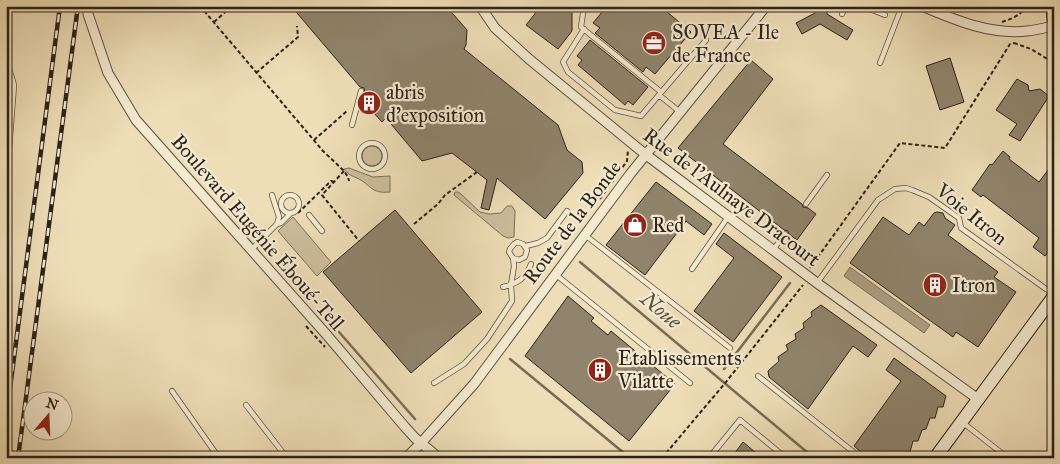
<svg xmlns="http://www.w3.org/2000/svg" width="1060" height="464" font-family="'IM FELL Great Primer',serif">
	<rect width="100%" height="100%" fill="#eedeb7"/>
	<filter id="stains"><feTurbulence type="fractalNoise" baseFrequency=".004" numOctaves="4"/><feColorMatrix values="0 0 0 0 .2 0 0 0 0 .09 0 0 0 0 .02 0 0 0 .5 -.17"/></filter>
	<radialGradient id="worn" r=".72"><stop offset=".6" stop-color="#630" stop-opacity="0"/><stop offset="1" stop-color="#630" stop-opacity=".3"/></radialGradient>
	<path fill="#cdbe9c" stroke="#7c705b" d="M362 156a10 10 0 1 1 20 0a10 10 0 1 1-20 0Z
		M349,168L373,177L390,176V192C370,194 372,185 357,178C350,175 349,175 344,169Z
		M455,192H458L461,194L480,212L489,214L501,213L507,206H512L515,211L514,237L508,238L503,236L454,195Z
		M293,217L331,262L317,276L278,231Z"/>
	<path fill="#ac9e82" stroke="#786c58" d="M850,267L930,325L924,333L844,276Z"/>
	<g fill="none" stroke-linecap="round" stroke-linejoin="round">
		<path stroke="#786c58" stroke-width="2.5" d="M580,262L814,458
			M339,332L415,419
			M510,359L630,458
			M724,369L790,283"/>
	</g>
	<path fill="#90846c" stroke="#2b221a" d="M291,6H446L467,30L466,45L464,49L558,125L567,150L582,162L583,173L545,219L497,178L489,210L481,208L487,180L452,153L422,161L386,118L382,122L373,112L374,111L366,102L370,98L365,93L364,88L360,87Z
		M541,6H568L572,9V31L558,49L526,25Z
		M607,6H660L691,32L655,74L646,67L643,72L595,33L600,28L593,23Z
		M815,6H827V14L853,30L847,40L820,24L802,34L796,23L815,13Z
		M590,40L648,87L633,105L628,101L625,105L578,65L582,60L577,56Z
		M950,58L964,102L940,110L926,66Z
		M751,60L773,79L723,144L802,204L803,207L808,208L816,214L797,240L789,234L788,231L784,230L678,148Z
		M1017,79L1028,85L1029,91L1040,89L1049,96L1020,141L1009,135L1017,124L996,110Z
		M1003,151L1010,157L1009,159L1039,182L1054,162V245L1045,256L1033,247L1039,238L983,195L981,197L972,190L990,164L992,165Z
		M656,182L712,224L704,235L686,221L645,275L606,245Z
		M395,210L482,312L411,373L323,272Z
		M937,212L943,213L945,218L955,225L948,235L998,272L994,277L1016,292L978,347L956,332L953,337L850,263L883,217L909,235L919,222L924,226L934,213Z
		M724,233L782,277L733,342L694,311L734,258L716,244Z
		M568,296L594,318L591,321L608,335L611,331L675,384L629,441L525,356Z
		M821,305L877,345L868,357L853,346L808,409L769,377L768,371L779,361L778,357L788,350L786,345L796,339L795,334L804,328L803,323L812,316L811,312Z
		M894,358L946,396L943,407H938L935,418H930L926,429L922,430L918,441H913L910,452H905L903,458H868L854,446L901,381L886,370Z
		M743,442L762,458H731Z"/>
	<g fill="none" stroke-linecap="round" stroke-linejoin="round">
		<g stroke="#5c5141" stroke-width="6">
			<path id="lane" d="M584,6L581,27L661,92
				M862,6L885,15
				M842,14L846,6
				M584,29L563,62L568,72L615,110L641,116L706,40
				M6,58L14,85L6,190
				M880,63L902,6
				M659,95L680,112
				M352,125L361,91
				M359 156a13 13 0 1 1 26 0a13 13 0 1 1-26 0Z
				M272,195L279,217L277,224
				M281 204a9 9 0 1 1 18 0a9 9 0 1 1-18 0Z
				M806,204L827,175
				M309,215L322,231
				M585,235L730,348
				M526,246L538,243L547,238L567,211
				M251,250L277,224L281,223L291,213
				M773,250L785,234
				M692,269L728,217
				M555,274L690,383
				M817,283L878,200L895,189L906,188L912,190L929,197L959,218L961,228L1046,289L1054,293
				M503,287C518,283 525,279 531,264
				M758,376L861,458
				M434,383L464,364L487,339L512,301L511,285L514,266L513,258L509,252L510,249L514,244L517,242L523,244L527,250L525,257L519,260L513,258
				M172,391L219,458
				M246,405L287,458
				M962,422L1008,458
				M709,458L740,420L786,458"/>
		</g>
		<g stroke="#5c5141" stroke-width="11">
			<path id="street" d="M88,6V14L108,73L136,120L326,334L405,427L415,438L439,458
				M480,6L495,28L529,59L645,154L817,283L978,399
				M922,6C955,20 990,35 1027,31C1036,30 1045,28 1054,26
				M406,458L421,443L474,384L631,173L766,6"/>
		</g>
		<g stroke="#2b221a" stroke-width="14">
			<path id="secondary" d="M1052,6L1054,21
				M935,458L1054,296"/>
		</g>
		<path stroke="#2b221a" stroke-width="2" stroke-dasharray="4 2.5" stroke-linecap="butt" d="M200,6L323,151L344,171L348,177L349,181
			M214,22L232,6
			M1002,22C1012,19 1021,15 1026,6
			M1014,43L1031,49L1054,63
			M256,73L298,37L297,26
			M361,112H373
			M314,140L347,111H348
			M344,171L322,195L359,241
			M600,199L627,161L628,150
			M298,213L331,181L334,182
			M414,224L438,204L445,195L477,172
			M810,268L900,143L945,148L1010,44L1014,43
			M1049,284L1054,278
			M306,326L325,347
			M662,458L726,382L803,285"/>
		<use href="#lane" stroke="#f4ead0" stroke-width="4.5"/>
		<use href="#street" stroke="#f4ead0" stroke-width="9"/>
		<use href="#secondary" stroke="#f4ead0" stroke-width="12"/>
		<g stroke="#2b221a" stroke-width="4.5">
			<path id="rail" d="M6,419L60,6
				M18,458L78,6"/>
		</g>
		<use href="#rail" stroke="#f4ead0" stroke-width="2.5" stroke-dasharray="8" stroke-linecap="butt"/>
	</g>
	<defs>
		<g id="office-disc" transform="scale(1.25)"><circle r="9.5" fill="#8f2418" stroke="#f4ead0"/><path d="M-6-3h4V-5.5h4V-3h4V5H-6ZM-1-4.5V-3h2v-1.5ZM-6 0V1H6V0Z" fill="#fff"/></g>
		<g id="building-disc" transform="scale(1.25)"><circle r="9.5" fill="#8f2418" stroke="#f4ead0"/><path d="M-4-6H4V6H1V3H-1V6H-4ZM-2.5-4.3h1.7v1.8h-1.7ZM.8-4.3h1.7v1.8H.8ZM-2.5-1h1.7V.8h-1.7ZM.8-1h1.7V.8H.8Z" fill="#fff"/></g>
		<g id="shop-disc" transform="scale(1.25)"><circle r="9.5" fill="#8f2418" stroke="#f4ead0"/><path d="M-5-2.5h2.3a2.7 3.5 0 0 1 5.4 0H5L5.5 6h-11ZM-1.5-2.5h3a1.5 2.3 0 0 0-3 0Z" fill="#fff"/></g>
	</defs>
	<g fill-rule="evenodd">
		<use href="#office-disc" x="654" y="43"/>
		<use href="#building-disc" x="369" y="103"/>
		<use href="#shop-disc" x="635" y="225"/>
		<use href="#building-disc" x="935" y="285"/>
		<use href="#building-disc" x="600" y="370"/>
	</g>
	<g text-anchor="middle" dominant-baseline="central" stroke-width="4.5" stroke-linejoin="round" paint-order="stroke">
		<g font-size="20" fill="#2b221a" stroke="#f4ead0" text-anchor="start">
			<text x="672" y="32">SOVEA - Ile<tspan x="672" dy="23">de France</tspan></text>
			<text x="386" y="92">abris<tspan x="386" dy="23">d’exposition</tspan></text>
			<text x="652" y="225">Red</text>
			<text x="952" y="285">Itron</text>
			<text x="618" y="358">Etablissements<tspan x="618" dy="23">Vilatte</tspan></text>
		</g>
		<g font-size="20" fill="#2b221a" stroke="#f4ead0">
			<text transform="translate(732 197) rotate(37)">Rue de l'Aulnaye Dracourt</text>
			<text transform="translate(972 214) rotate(39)">Voie Itron</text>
			<text transform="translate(572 222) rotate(-53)">Route de la Bonde</text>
			<text transform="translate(258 232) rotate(49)">Boulevard Eugénie Éboué-Tell</text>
		</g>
		<g font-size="21" font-style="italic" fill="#584d3e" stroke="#f4ead0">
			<text transform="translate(661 310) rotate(40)">Noue</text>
		</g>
	</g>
	<rect width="1060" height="464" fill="none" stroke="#eedeb7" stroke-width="25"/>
	<rect x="8" y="8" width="1045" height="449" fill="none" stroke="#2b221a" stroke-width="2.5"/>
	<rect x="12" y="12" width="1035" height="439" fill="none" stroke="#2b221a"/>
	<g transform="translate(48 416) rotate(19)"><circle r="24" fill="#f4ead0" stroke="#a49a87"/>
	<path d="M0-4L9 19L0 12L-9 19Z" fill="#8f2418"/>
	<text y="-8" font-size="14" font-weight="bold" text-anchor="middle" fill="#2b221a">N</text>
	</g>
	<rect width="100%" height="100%" filter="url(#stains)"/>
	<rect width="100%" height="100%" fill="url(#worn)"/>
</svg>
